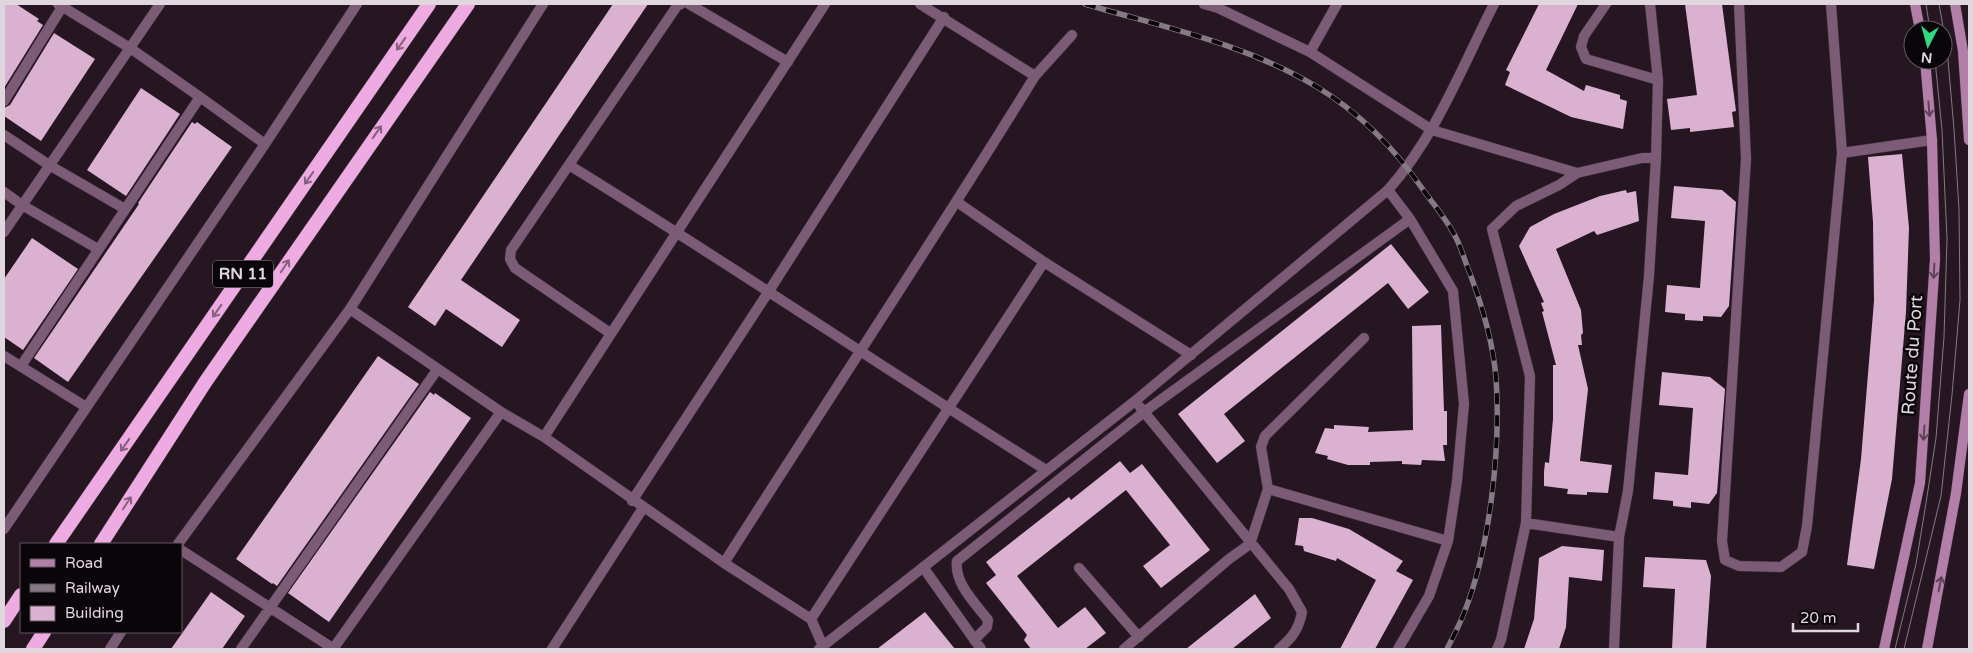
<svg xmlns="http://www.w3.org/2000/svg" width="1973" height="653" font-family="'Varela Round',sans-serif">
	<rect width="100%" height="100%" fill="#251622"/>
	<path fill="#dbb1d2" d="M4,4H16L39,19L37,21L43,25L4,88Z
		M613,4H648L461,280L520,320L502,347L446,309L435,326L408,307Z
		M1539,4H1578L1546,70L1584,91L1586,85L1620,95V99L1627,101L1623,129L1571,117L1505,85L1510,72L1506,70Z
		M1685,4H1722L1736,111L1732,112L1734,127L1690,132V128L1671,130L1667,99L1697,95Z
		M54,33L95,59L41,141L4,116V108L10,105Z
		M141,88L180,114L126,196L87,170Z
		M192,122L195,124L197,122L232,147L68,382L34,358L139,204L138,203Z
		M1902,154L1909,228L1906,312L1892,479L1874,569L1847,565L1861,459L1874,301L1873,222L1868,157Z
		M1674,186L1722,190L1736,202L1729,306L1721,317L1703,316V321L1685,320V314L1665,312L1667,285L1700,288L1705,221L1671,218Z
		M1626,190L1627,193L1636,191L1639,221L1597,235L1594,231L1556,249L1581,310L1583,333L1581,335L1582,345H1578L1588,389L1580,461L1612,465L1608,493L1587,492V495L1567,494L1568,489L1544,486V472L1545,462L1549,463L1553,419V365H1556L1542,312L1544,311L1541,303L1544,302L1519,246L1530,227L1554,214L1600,196Z
		M32,238L78,269L23,350L4,337V279Z
		M1391,244L1429,292L1408,309L1388,283L1224,414L1245,441L1217,463L1178,414Z
		M1441,325L1444,411H1447V445H1443L1445,461L1422,460L1421,465L1402,464V461L1370,462V465H1348L1327,459L1328,456L1315,453L1325,428L1334,429V425L1369,427L1368,432L1413,430L1412,326Z
		M378,356L419,384L277,586L273,583L272,584L236,559Z
		M1662,372L1710,377L1725,389L1717,493L1709,504L1691,502V508L1673,506V501L1653,499L1655,472L1688,475L1693,408L1659,405Z
		M430,392L434,395L435,393L471,418L329,622L288,593Z
		M1120,461L1130,473L1142,464L1210,550L1161,588L1143,566L1170,545L1126,490L1017,576L1058,628L1085,607L1106,633L1085,649H1031L1024,640L1027,635L986,583L996,575L986,562L1069,497L1071,500Z
		M1299,518H1312L1349,529L1403,561L1396,571L1413,580L1375,649H1340L1376,580L1337,558L1336,561L1304,551L1303,546L1295,545Z
		M1562,546L1604,550L1602,581L1569,577L1566,627L1559,649H1524L1534,619L1539,558Z
		M1645,557L1706,560L1711,576L1706,649H1672L1675,589L1643,587Z
		M211,592L245,616L222,649H171Z
		M1255,594L1271,618L1232,649H1186Z
		M925,612L955,649H877Z"/>
	<g fill="none" stroke-linecap="round" stroke-linejoin="round">
		<g stroke="#3f313c" stroke-width="11">
			<path id="service" d="M1606,4L1584,36L1581,47L1586,59L1658,80
				M1739,4L1746,159L1722,541L1725,560L1739,566L1781,567L1802,552L1807,526L1842,153L1831,4
				M1432,130L1577,173L1642,158H1656
				M1842,153L1932,140
				M1388,190L1410,219L1453,291L1464,404L1457,481L1448,541L1429,596L1398,649
				M1140,407L1289,589L1302,612C1299,629 1292,638 1279,649
				M1268,489L1448,541
				M1526,523L1619,537
				M923,567L981,649
				M1079,568L1139,637
				M974,640L987,627L988,620C975,603 954,583 957,561L1144,412L1410,219
				M1124,649L1229,559L1250,544L1268,489L1261,447L1265,436L1364,338
				M1497,649L1501,640L1526,523L1530,376L1492,229L1516,206L1559,185L1577,173
				M1614,649L1619,537L1628,491L1649,276L1656,158L1658,80L1650,4"/>
		</g>
		<g stroke="#3f313c" stroke-width="11">
			<path id="minor" d="M58,4L130,48L200,97L265,144
				M689,4L788,62
				M920,4L1035,76L1072,35
				M1204,4L1218,8L1310,52L1432,130
				M1310,52L1337,4
				M4,101L62,7
				M4,135L49,165L125,209
				M569,165C730,264 886,370 1046,470
				M4,192L22,205L98,249
				M957,202L1044,262L1191,355
				M4,232L160,4
				M350,309L501,412L544,437L724,563L811,619L823,646
				M610,333L515,268L510,259L511,250L677,6L681,4
				M4,356L86,407
				M21,366L200,97
				M544,437L825,4
				M632,501L769,291L944,17
				M4,529L265,144L357,4
				M178,544L350,309L543,4
				M181,550L334,649
				M724,563C827,401 934,240 1035,76
				M811,619L1044,262
				M110,649L121,632
				M241,649L437,370
				M333,649L501,412
				M552,649L643,508
				M819,649L1135,401L1388,190C1436,136 1462,67 1494,4"/>
		</g>
		<g stroke="#3f313c" stroke-width="11">
			<path id="secondary" d="M1915,4L1920,30
				M1955,4L1963,51L1969,140
				M1884,649L1920,483L1935,259L1932,140L1925,60
				M1927,649L1956,493L1969,394"/>
		</g>
		<g stroke="#3f313c" stroke-width="15">
			<path id="trunk" d="M56,544L429,4
				M101,544L206,381L468,4
				M4,621L21,595
				M33,649L44,632"/>
		</g>
		<use href="#service" stroke="#7b5b75" stroke-width="10"/>
		<use href="#minor" stroke="#7b5b75" stroke-width="10"/>
		<use href="#secondary" stroke="#b37fa9" stroke-width="10"/>
		<use href="#trunk" stroke="#edabe1" stroke-width="14"/>
		<path stroke="#857983" stroke-width="1" d="M1926,4L1930,30
			M1895,649L1916,564L1926,503L1936,438L1944,337L1947,239L1942,130L1935,60
			M1904,649L1941,496L1952,395L1960,300L1959,209L1954,129L1947,49L1939,4"/>
		<g stroke="#857983" stroke-width="5.5">
			<path id="rail" d="M1085,4C1163,27 1246,44 1317,87C1360,113 1396,150 1424,191C1434,205 1446,219 1454,234C1461,246 1464,259 1469,271C1482,305 1493,342 1496,378C1501,448 1490,548 1464,613C1459,626 1453,637 1447,649"/>
		</g>
		<use href="#rail" stroke="#0a0509" stroke-width="4" stroke-dasharray="11" stroke-linecap="butt"/>
	</g>
	<defs><path id="oneway-shaft" d="M-6 0H5M1.5-3L5.5 0L1.5 3" fill="none" stroke-width="1.6" stroke-linecap="round" stroke-linejoin="round" transform="scale(1.25)"/></defs>
	<g stroke="#876080">
		<use href="#oneway-shaft" transform="translate(401 44) rotate(125)"/>
		<use href="#oneway-shaft" transform="translate(377 132) rotate(-55)"/>
		<use href="#oneway-shaft" transform="translate(309 178) rotate(125)"/>
		<use href="#oneway-shaft" transform="translate(285 266) rotate(-56)"/>
		<use href="#oneway-shaft" transform="translate(217 311) rotate(125)"/>
		<use href="#oneway-shaft" transform="translate(125 445) rotate(125)"/>
		<use href="#oneway-shaft" transform="translate(127 503) rotate(-57)"/>
	</g>
	<g stroke="#5e4259">
		<use href="#oneway-shaft" transform="translate(1929 109) rotate(85)"/>
		<use href="#oneway-shaft" transform="translate(1934 271) rotate(93)"/>
		<use href="#oneway-shaft" transform="translate(1924 433) rotate(94)"/>
		<use href="#oneway-shaft" transform="translate(1940 584) rotate(-79)"/>
	</g>
	<g text-anchor="middle" dominant-baseline="central" stroke-width="5" stroke-linejoin="round" paint-order="stroke">
		<rect fill="#0a0509" stroke="#a0979e" stroke-width="1" x="213" y="260.5" width="60" height="27" rx="4"/>
		<g font-size="16" font-weight="bold" fill="#e0d6de">
			<text x="243" y="274">RN 11</text>
		</g>
		<g font-size="18" fill="#e0d6de" stroke="#0a0509">
			<text transform="translate(1912 355) rotate(-86)">Route du Port</text>
		</g>
	</g>
	<rect width="1973" height="653" fill="none" stroke="#e0d6de" stroke-width="10"/>
	<rect x="20" y="543" width="162" height="90" fill="#0a0509" stroke="#60595e"/>
	<rect x="30" y="559" width="25" height="8" fill="#b37fa9" stroke="#60595e"/>
	<text x="65" y="568" font-size="15" fill="#e0d6de">Road</text>
	<rect x="30" y="584" width="25" height="8" fill="#857983" stroke="#60595e"/>
	<text x="65" y="593" font-size="15" fill="#e0d6de">Railway</text>
	<rect x="30" y="606" width="25" height="15" fill="#dbb1d2" stroke="#60595e"/>
	<text x="65" y="618" font-size="15" fill="#e0d6de">Building</text>
	<g transform="translate(1928 45) rotate(186)"><circle r="24" fill="#0a0509" stroke="#60595e"/>
	<path d="M0-4L9 19L0 12L-9 19Z" fill="#30d883"/>
	<text y="-8" font-size="14" font-weight="bold" text-anchor="middle" fill="#e0d6de">N</text>
	</g>
	<path d="M1793 623v8h65v-8" fill="none" stroke="#e0d6de" stroke-width="2.5"/>
	<text x="1800" y="623" font-size="15" fill="#e0d6de" stroke="#0a0509" stroke-width="4" paint-order="stroke">20 m</text>
</svg>
